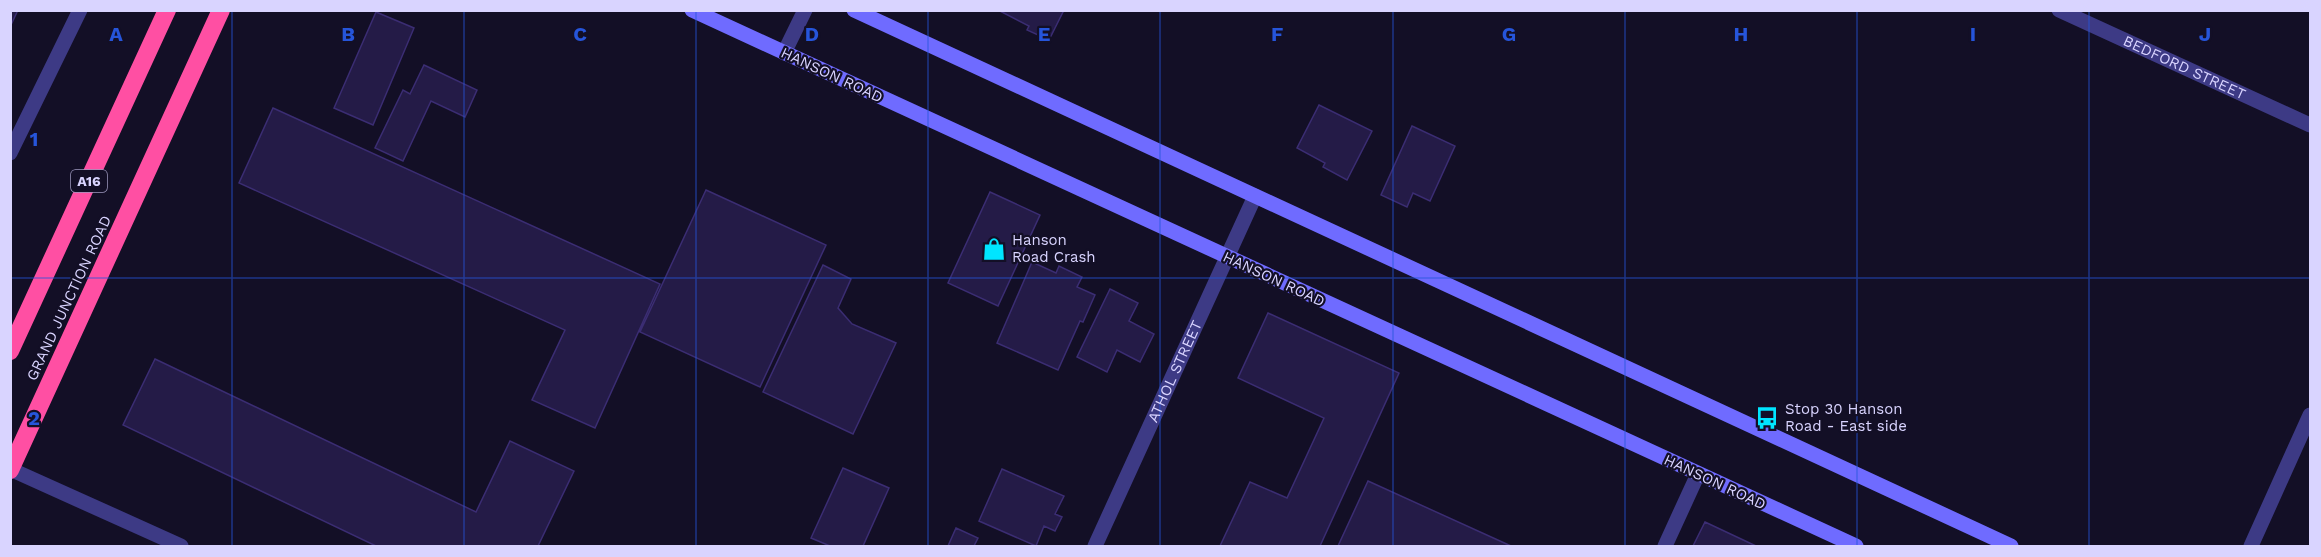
<svg xmlns="http://www.w3.org/2000/svg" width="2321" height="557" font-family="'Work Sans',sans-serif">
	<rect width="100%" height="100%" fill="#130f26"/>
	<path fill="#241b47" stroke="#3b2d73" stroke-width="1.5" d="M10,10H18L10,27Z
		M998,10H1064L1049,40L1027,30L1029,26Z
		M376,12L414,28L373,125L334,108Z
		M424,65L477,90L465,117L431,101L403,161L375,148L403,90L410,94Z
		M1319,105L1372,131L1347,180L1323,167L1325,163L1297,148Z
		M273,108L660,284L595,428L532,400L565,330L239,183Z
		M1412,126L1455,146L1430,201L1413,193L1407,207L1381,195Z
		M706,190L826,245L760,387L640,332Z
		M990,192L1040,215L998,306L948,283Z
		M1032,262L1056,273L1059,266L1082,277L1077,287L1095,295L1083,322L1080,321L1058,370L997,343Z
		M823,265L851,279L838,308L852,324L896,343L853,434L763,392Z
		M1110,289L1138,303L1129,321L1154,334L1140,362L1117,350L1107,372L1077,357Z
		M1268,313L1399,373L1320,546H1220L1250,482L1287,498L1324,418L1238,378Z
		M155,359L476,512L510,441L574,471L538,546H376L123,425Z
		M843,468L889,488L863,546H830L811,538Z
		M1002,469L1064,496L1055,514L1062,517L1055,531L1044,526L1036,546L979,521Z
		M1368,481L1511,546H1338Z
		M1705,522L1756,546H1693Z
		M956,528L978,538L974,546H975H948Z"/>
	<g fill="none" stroke-linecap="round" stroke-linejoin="round">
		<path stroke="#3d3a85" stroke-width="15" d="M10,153L80,10
			M10,469L181,546
			M1665,546L1698,474"/>
		<g stroke="#3d3a85" stroke-width="15">
			<path id="s1" d="M2059,10L2310,125"/>
			<path d="M784,53L805,10"/>
			<path id="s2" d="M1095,546L1255,196"/>
			<path d="M2251,546L2310,415"/>
		</g>
		<path stroke="#6f6bff" stroke-width="15" d="M692,10L1856,546
			M854,10L2011,546"/>
		<path stroke="#ff4fa3" stroke-width="18" d="M10,351L167,10
			M10,470L221,10"/>
	</g>
	<path fill="none" stroke="#2655da" stroke-width="1.5" stroke-opacity="0.55" d="M232,10V546M464,10V546M696,10V546M928,10V546M1160,10V546M1393,10V546M1625,10V546M1857,10V546M2089,10V546M10,278H2310"/>
	<defs>
		<g id="shop-bare" transform="scale(1.8)"><path d="M-5-2.5h2.3a2.7 3.5 0 0 1 5.4 0H5L5.5 6h-11ZM-1.5-2.5h3a1.5 2.3 0 0 0-3 0Z" fill="#00e5ff" stroke="#130f26" stroke-width="2.5" paint-order="stroke"/></g>
		<g id="bus-bare" transform="scale(1.8)"><path d="M-5-6H5V4H4V6H2V4H-2V6H-4V4H-5ZM-3.5-4V0h7V-4ZM-3.5 1.2v1.5H-2V1.2ZM2 1.2v1.5H3.5V1.2Z" fill="#00e5ff" stroke="#130f26" stroke-width="2.5" paint-order="stroke"/></g>
	</defs>
	<g fill-rule="evenodd">
		<use href="#shop-bare" x="994" y="249"/>
		<use href="#bus-bare" x="1767" y="418"/>
	</g>
	<g text-anchor="middle" dominant-baseline="central" stroke-width="4.5" stroke-linejoin="round" paint-order="stroke">
		<rect fill="#130f26" stroke="#9e99be" stroke-width="1.5" x="71" y="170" width="36" height="22" rx="4.5"/>
		<g font-size="14" font-weight="bold" fill="#d9d4ff">
			<text x="89" y="181">A16</text>
		</g>
		<g font-size="15" fill="#d9d4ff" stroke="#130f26">
			<text stroke="none"><textPath href="#s1" startOffset="138">BEDFORD STREET</textPath></text>
			<text transform="translate(832 75) rotate(25)">HANSON ROAD</text>
			<text transform="translate(1274 279) rotate(25)">HANSON ROAD</text>
			<text transform="translate(69 298) rotate(-65)">GRAND JUNCTION ROAD</text>
			<text stroke="none"><textPath href="#s2" startOffset="192">ATHOL STREET</textPath></text>
			<text transform="translate(1715 482) rotate(25)">HANSON ROAD</text>
		</g>
		<g font-size="15" fill="#d9d4ff" stroke="#130f26" text-anchor="start">
			<text x="1012" y="240">Hanson<tspan x="1012" dy="17">Road Crash</tspan></text>
			<text x="1785" y="409">Stop 30 Hanson<tspan x="1785" dy="17">Road - East side</tspan></text>
		</g>
	</g>
	<g font-size="20" text-anchor="middle" font-weight="bold" fill="#2655da" stroke="#130f26" stroke-width="4.5" stroke-linejoin="round" paint-order="stroke">
		<text x="116" y="41">A</text>
		<text x="348" y="41">B</text>
		<text x="580" y="41">C</text>
		<text x="812" y="41">D</text>
		<text x="1044" y="41">E</text>
		<text x="1277" y="41">F</text>
		<text x="1509" y="41">G</text>
		<text x="1741" y="41">H</text>
		<text x="1973" y="41">I</text>
		<text x="2205" y="41">J</text>
		<text x="34" y="146">1</text>
		<text x="34" y="425">2</text>
	</g>
	<rect width="2321" height="557" fill="none" stroke="#d9d4ff" stroke-width="24"/>
</svg>
